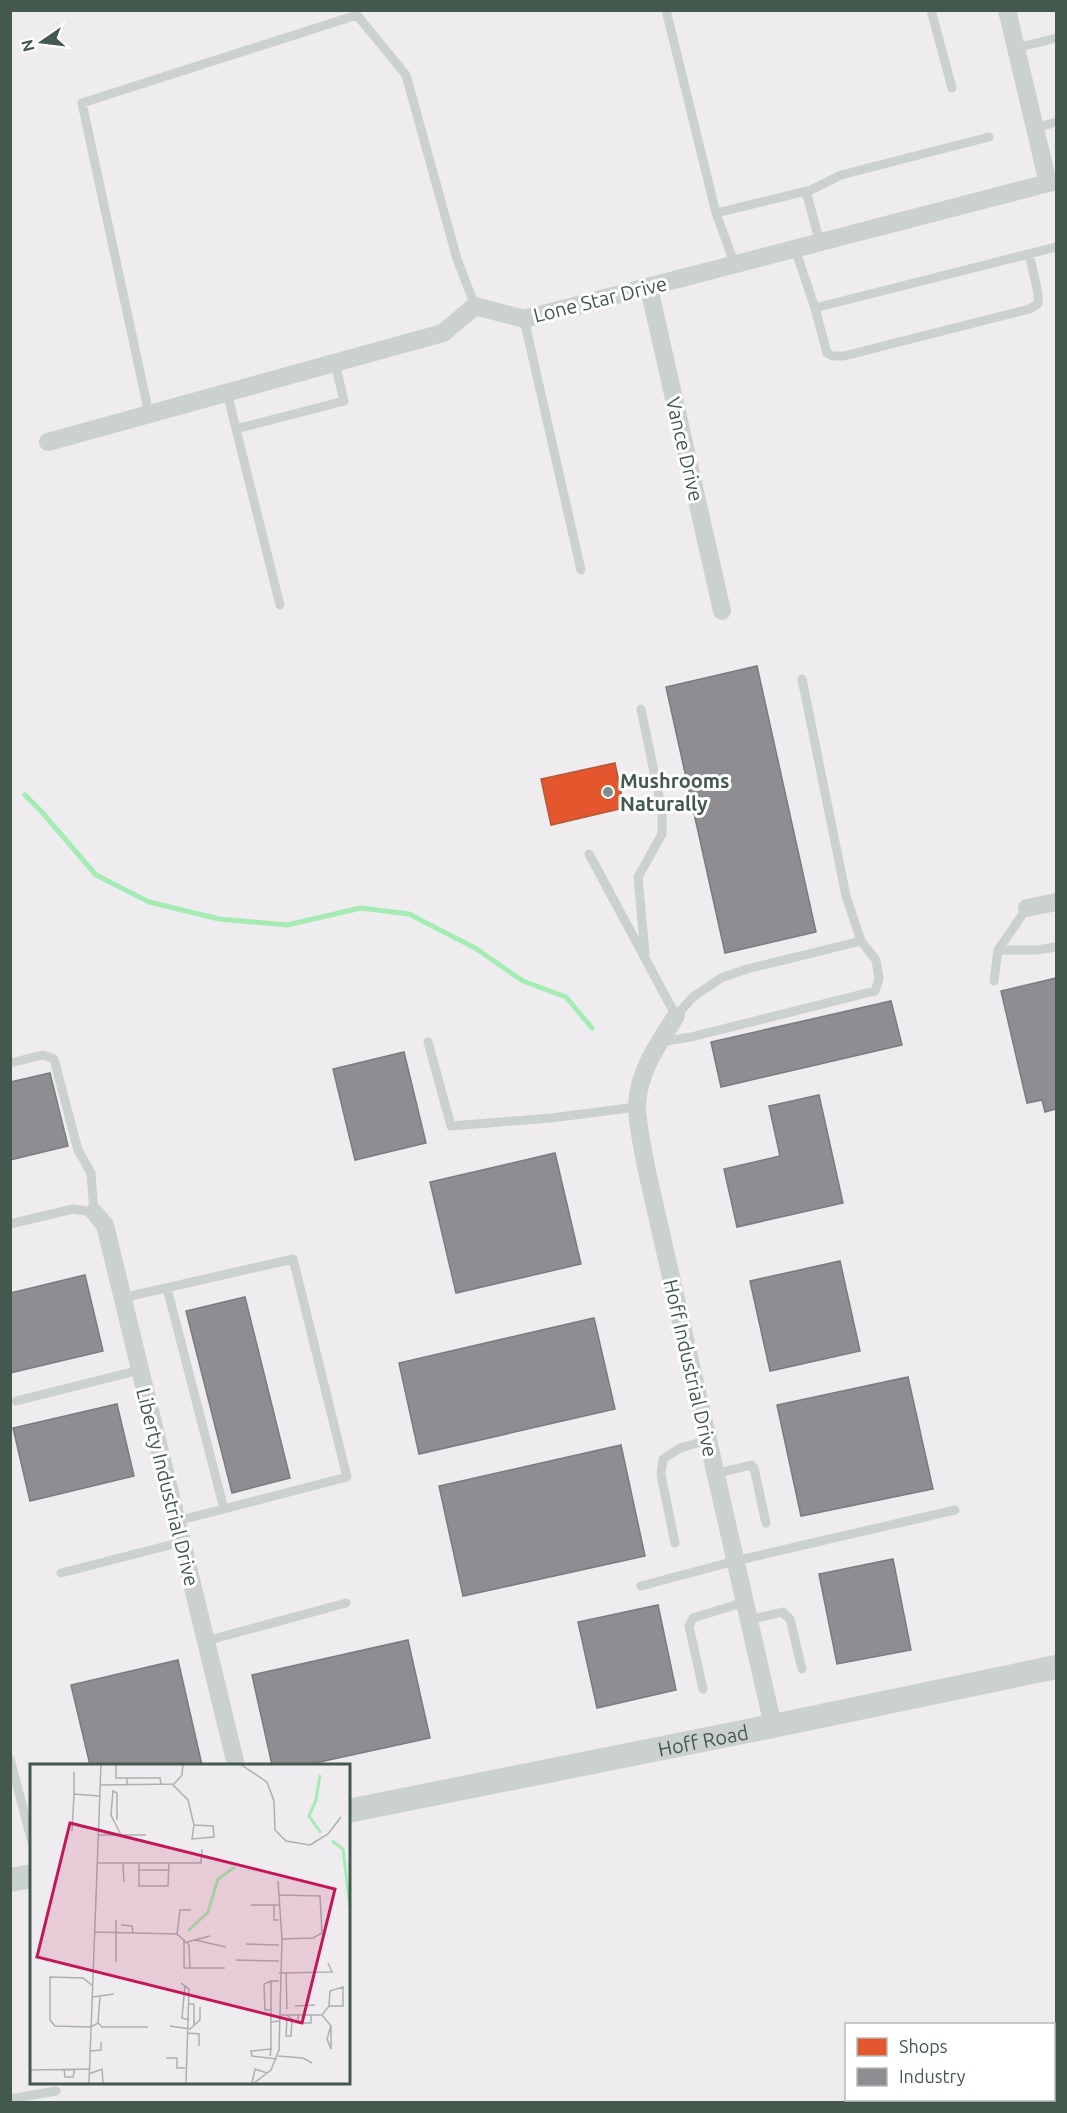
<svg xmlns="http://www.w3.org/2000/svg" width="1067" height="2113" font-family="Ubuntu,sans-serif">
	<rect width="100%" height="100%" fill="#eeecee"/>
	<path fill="#e4572e" stroke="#b45838" stroke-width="1.5" d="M615,763L624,808L551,825L541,779Z"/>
	<path fill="#8d8d92" stroke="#777d7e" stroke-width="1.5" d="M757,666L816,932L725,953L666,687Z
		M1056,978V1109L1045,1112L1042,1100L1027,1103L1001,991Z
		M891,1001L902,1045L721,1087L711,1042Z
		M404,1052L426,1143L355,1160L333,1069Z
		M50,1073L68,1146L10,1160V1082Z
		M819,1095L843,1203L737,1227L724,1169L780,1156L769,1106Z
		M555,1153L581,1264L456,1293L430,1182Z
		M840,1261L860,1351L770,1371L750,1281Z
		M85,1275L103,1351L10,1373V1293Z
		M245,1297L290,1478L232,1493L186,1311Z
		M594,1318L615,1409L419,1454L399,1363Z
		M908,1377L933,1489L801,1516L777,1405Z
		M117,1404L134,1476L30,1501L13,1428Z
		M621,1445L645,1556L463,1596L439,1486Z
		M893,1559L911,1650L837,1664L819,1574Z
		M658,1605L676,1690L597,1708L578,1622Z
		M408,1640L430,1738L306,1765H272L252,1675Z
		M178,1660L202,1765H90L71,1685Z"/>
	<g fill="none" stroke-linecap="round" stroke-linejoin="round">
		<path stroke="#a4ecb3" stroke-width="5" d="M25,795L41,811L96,875L149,902L219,919L287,925L361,908L409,914L475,948L523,981L566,997L592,1028"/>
		<path stroke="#cad1ce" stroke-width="9" d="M666,10L716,213L735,265
			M931,10L952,88
			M1017,48L1056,38
			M1036,128L1056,122
			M806,191L820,243
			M716,213L811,190L841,175L989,137
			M795,249L815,308L1056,247
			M815,308L827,353L833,356H844L1029,309L1038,304V293L1029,254
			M524,319L581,570
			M227,392L236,429L344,401L335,363
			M149,414L82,103L357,15L406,75L457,259L475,306
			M236,429L280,605
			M641,709L662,810V834L638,877L645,953
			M589,854L676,1016L693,997L721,978L747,969L861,941
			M998,950H1037L1056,947
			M994,981L998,950L1027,908
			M428,1042L451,1126L551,1118L637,1107
			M660,1042L691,1037L875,991L879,979L876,960L861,941L846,896L802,679
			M10,1063L43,1055L54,1059L78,1150L91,1173L94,1212L73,1209L10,1224
			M167,1288L224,1509
			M122,1298L293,1259L347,1477L177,1521
			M16,1401L140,1370
			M715,1474L751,1465L754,1468L766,1523
			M675,1543L661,1475L663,1459L680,1448L708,1440
			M61,1573L182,1542
			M641,1586L735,1561L955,1510
			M749,1620L782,1612L790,1619L802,1669
			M206,1641L346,1603
			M703,1689L689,1626L693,1618L745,1602
			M10,1759L32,1842
			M10,2099L56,2091"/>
		<path stroke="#cad1ce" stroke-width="18" d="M1007,10L1048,183
			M649,288L722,611
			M48,442L443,333L475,306L524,319L1056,181
			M1027,908L1056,902
			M676,1016C658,1044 638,1072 637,1106C637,1126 643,1147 646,1167L773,1726
			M94,1212L105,1225L236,1765"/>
		<g stroke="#cbd1ce" stroke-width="24">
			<path id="s1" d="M348,1811L773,1726L1056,1667"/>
			<path d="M10,1880L32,1876"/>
		</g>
	</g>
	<circle fill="#808c86" stroke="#fff" stroke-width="2" cx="608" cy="792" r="6"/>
	<g text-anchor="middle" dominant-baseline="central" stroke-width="6" stroke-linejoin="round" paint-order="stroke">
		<g font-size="20" fill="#44594e" stroke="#fff">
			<text transform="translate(600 299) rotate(-14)">Lone Star Drive</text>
			<text transform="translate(685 449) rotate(77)">Vance Drive</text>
			<text transform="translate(691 1368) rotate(77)">Hoff Industrial Drive</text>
			<text transform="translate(168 1487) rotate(76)">Liberty Industrial Drive</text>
			<text stroke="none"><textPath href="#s1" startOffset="362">Hoff Road</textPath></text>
		</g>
		<g font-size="20" font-weight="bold" fill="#44594e" stroke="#fff" text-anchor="start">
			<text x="620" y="780">Mushrooms<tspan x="620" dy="23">Naturally</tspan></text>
		</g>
	</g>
	<g transform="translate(30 1764)">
		<rect width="320" height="320" fill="#eeecee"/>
		<path fill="none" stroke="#a4ecb3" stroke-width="3" d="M290,11L286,36L279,52L291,69M302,77L313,85L320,144M158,167L178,148L188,115L205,103"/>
		<path fill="none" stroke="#aab1ae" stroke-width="1.5" d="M86,0V14H97M210,0L237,18L244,37L245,66L256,77L280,81L298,70L311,53M142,20L158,36L164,61L183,62L184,73L162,75L164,61M71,21L144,20L152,11L153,0M97,21V14H130L131,20M44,30V8M87,56V29L83,27L81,51L91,71M42,67L44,30L70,32M69,71H116M68,99H171L172,85M93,100L94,118M109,100V122H138L139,100M109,106H138M249,131L290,132L292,169L283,174L252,175M221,141H244M249,141H244V156H249M91,161L102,162L103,169M65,168L147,170L159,181L160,204M147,170L150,146H161M154,175V204H195M165,176L196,183M157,178L180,172M216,180L249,181M206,196L249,197M86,198V156M256,208L257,245M249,209L302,208L298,199M241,217L234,220L235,246H241M151,219L159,225L156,319M155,221L152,254L159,256M63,222L53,214L20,213V256L25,262L61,263L68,259L70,232M62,233L84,230M159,240H164V261M265,242L285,241M250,251H292M257,251L262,255L261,272H256L257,255M268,251V259H281V251M292,251L299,242H313V223L300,227L299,242M292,251L301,262V285L297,275L301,262M241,258V217H249M68,259L72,263H118M140,262L160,265L170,256V243M158,269L169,270V282M241,285V258L250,257M60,287L71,286V278M240,292L241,285L221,287L222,292L247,295M248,292L273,294L282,299M136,294H147V304H155M34,305L35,313H43L45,305M0,306L59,305M59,310L72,305L73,319M59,319L71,0M222,319L225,305L237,309M224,319L241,306L249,286L252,175L248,117"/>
		<path fill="#c2185b" fill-opacity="0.15" stroke="#c2185b" stroke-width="3" d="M40,59L305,125L272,259L7,193Z"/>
		<rect width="320" height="320" fill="none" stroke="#44594e" stroke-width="3"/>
	</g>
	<rect width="1067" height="2113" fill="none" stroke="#44594e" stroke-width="24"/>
	<rect x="845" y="2023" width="210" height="78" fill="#ffffff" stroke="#b4bdb8" stroke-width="1.5"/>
	<rect x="857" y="2038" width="30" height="18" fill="#e4572e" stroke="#b4bdb8" stroke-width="1.5"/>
	<text x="899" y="2053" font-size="18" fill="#44594e">Shops</text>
	<rect x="857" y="2068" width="30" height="18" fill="#8d8d92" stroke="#b4bdb8" stroke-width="1.5"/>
	<text x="899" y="2083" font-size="18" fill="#44594e">Industry</text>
	<g transform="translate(42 42) rotate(256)" stroke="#ffffff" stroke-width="4.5" paint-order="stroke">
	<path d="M0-4.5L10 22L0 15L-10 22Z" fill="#44594e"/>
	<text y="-9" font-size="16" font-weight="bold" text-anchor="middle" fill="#44594e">N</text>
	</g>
</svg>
